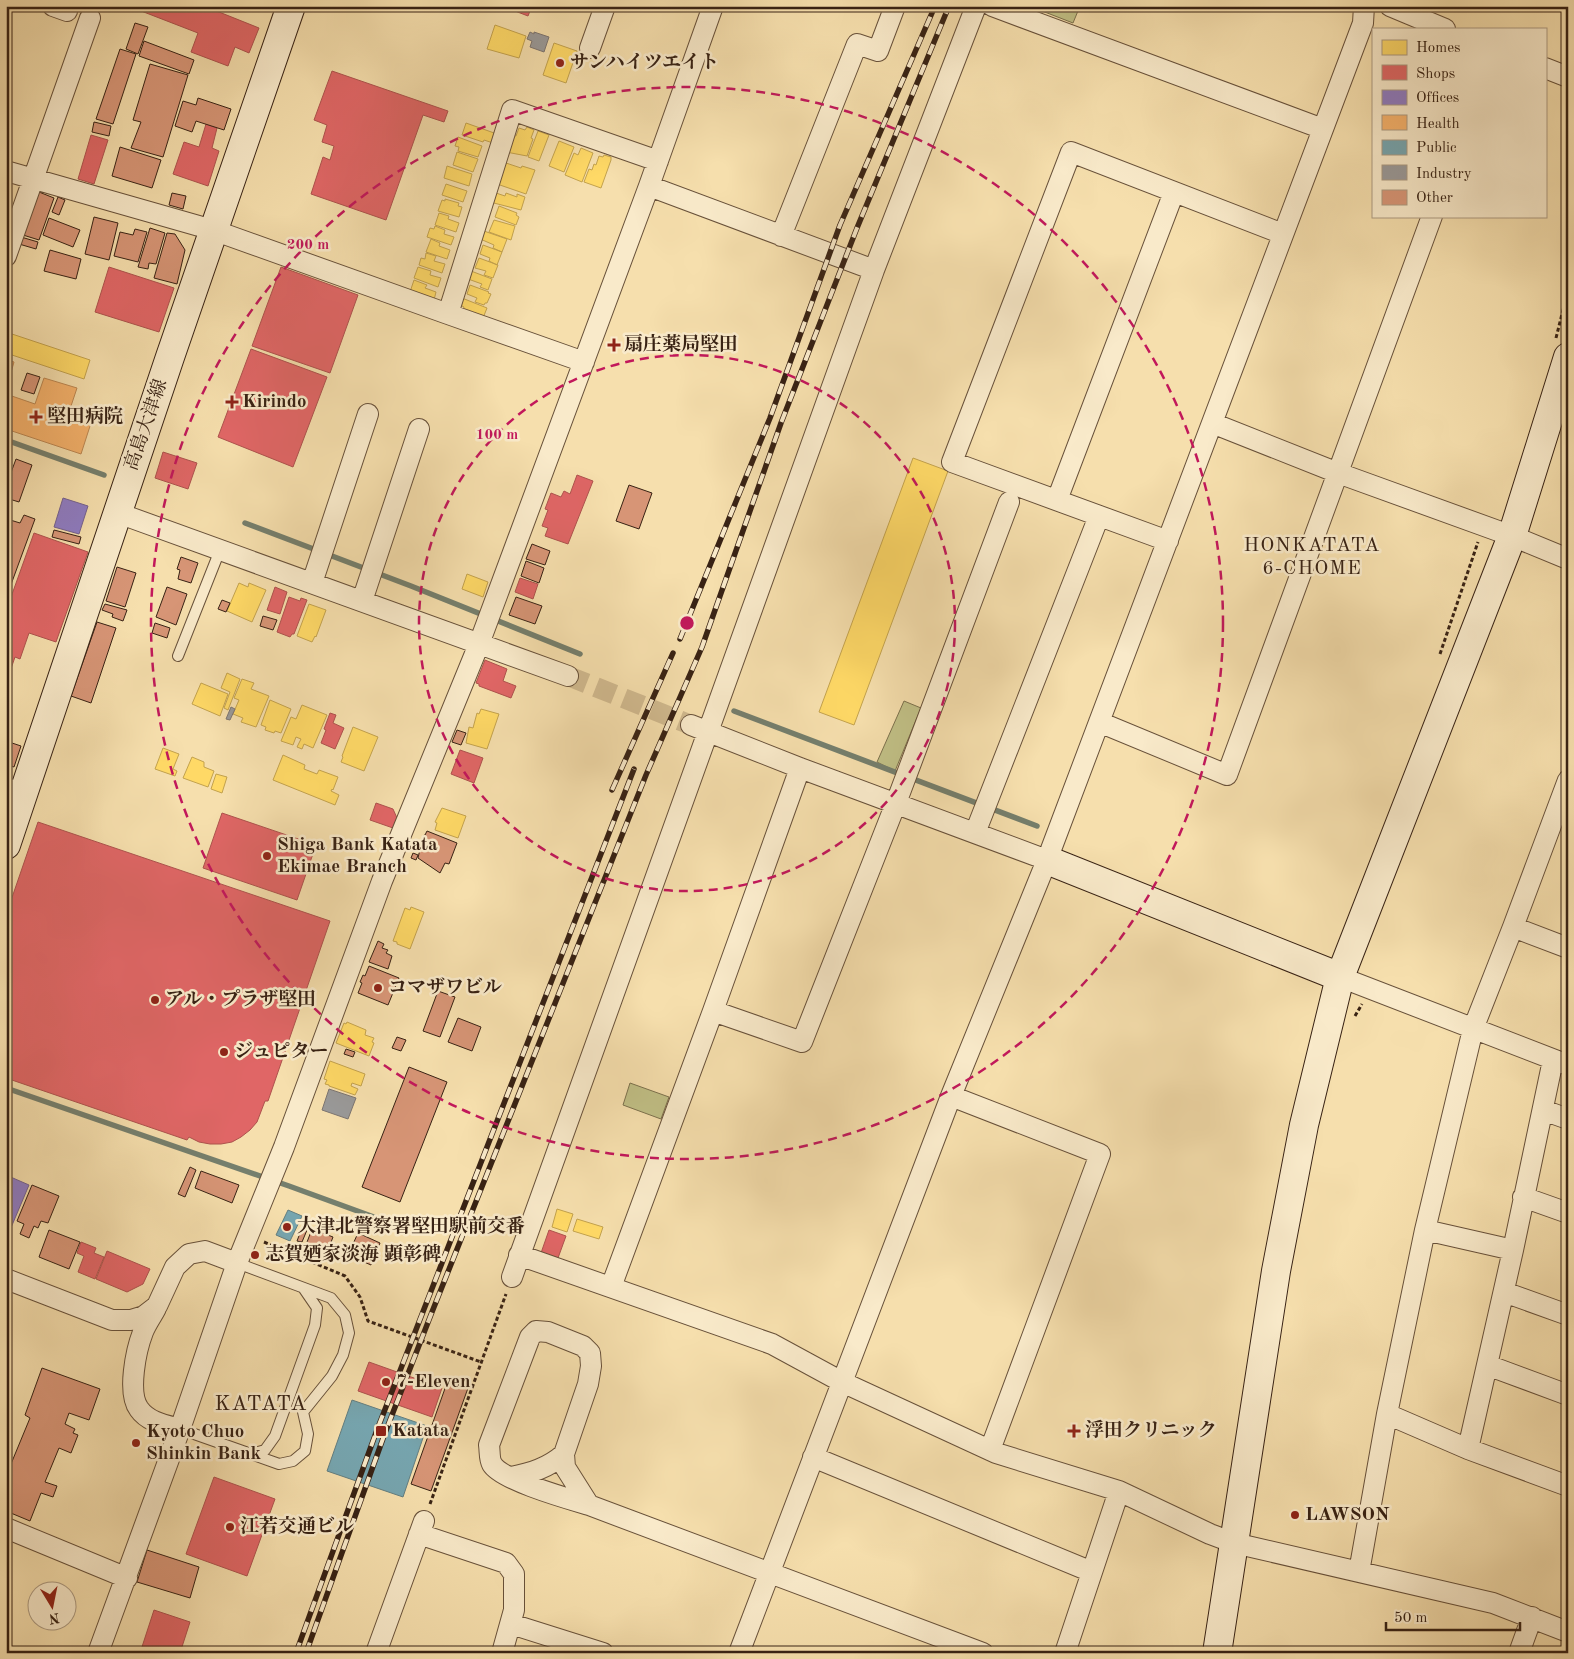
<svg xmlns="http://www.w3.org/2000/svg" width="1574" height="1659" font-family="'Old Standard TT','Noto Serif JP',serif">
	<rect width="100%" height="100%" fill="#f6dfad"/>
	<filter id="stains"><feTurbulence type="fractalNoise" baseFrequency=".004" numOctaves="4"/><feColorMatrix values="0 0 0 0 .2 0 0 0 0 .09 0 0 0 0 .02 0 0 0 .5 -.17"/></filter>
	<radialGradient id="worn" r=".72"><stop offset=".6" stop-color="#630" stop-opacity="0"/><stop offset="1" stop-color="#630" stop-opacity=".3"/></radialGradient>
	<path fill="#c1c086" stroke="#7c714d" d="M1039,6H1080L1073,23L1037,9Z
		M904,701L921,708L895,771L877,762Z
		M630,1083L669,1097L661,1119L623,1105Z"/>
	<path fill="#ffd966" stroke="#c3a24d" d="M495,25L526,36L519,58L487,49Z
		M554,43L577,51L566,83L543,75Z
		M466,123L497,134L493,143L484,140L483,142L462,135Z
		M527,127L534,130L531,138L533,139L527,156L506,152L512,135L516,136L519,128L525,130Z
		M538,131L549,135L539,161L528,157Z
		M458,137L482,146L478,157L458,151L459,147L455,146Z
		M559,141L574,147L564,172L549,166Z
		M581,148L593,153L582,182L565,175L574,153L578,155Z
		M457,152L478,159L473,172L453,165Z
		M604,155L611,157V160L601,188L584,182L589,169L592,170L594,164L596,165L599,156L603,157Z
		M506,163L521,168L522,166L535,170L526,194L497,184Z
		M447,166L472,174L469,186L444,178Z
		M446,184L467,191L463,202L442,195Z
		M493,192L505,196L506,193L517,197V194L525,197L521,210L490,202Z
		M445,199L459,203L458,206L462,207L459,217L438,211L442,200L445,201Z
		M499,206L517,213L516,215L519,217L516,225L495,217Z
		M439,213L449,216L448,219L459,223L456,232L435,225Z
		M494,220L515,226L511,240L489,232Z
		M435,226L445,230L444,234L454,237L451,245L427,237L430,228L434,229Z
		M481,230L507,239L502,252L493,248L494,245L478,238Z
		M431,239L440,243L439,246L450,250L447,259L426,252Z
		M483,245L502,252L497,265L489,261L490,258L480,254Z
		M426,253L436,256L434,261L445,264L442,273L419,265L421,258L425,259Z
		M479,258L498,265L493,278L484,275L486,271L475,268Z
		M418,267L431,271L430,275L441,278L438,287L414,278Z
		M471,271L492,279L488,290L480,287L482,284L468,279Z
		M414,280L427,285L425,288L436,292L434,300L410,292Z
		M470,285L489,292L488,293L491,294L487,303H485L484,305L475,302L477,298L467,294Z
		M462,298L487,308L483,318L462,312L464,307L460,305Z
		M6,332L90,360L84,379L6,353Z
		M913,458L948,471L854,725L819,712Z
		M467,574L488,582L483,597L462,589Z
		M239,583L248,587L249,583L266,590L252,622L227,611Z
		M309,604L326,610L316,637L315,636L312,642L297,636Z
		M227,673L240,679L228,710L224,708L230,692L221,688Z
		M242,679L254,683L251,689L269,696L256,727L241,722L243,718L233,714L239,700L234,698Z
		M201,683L228,694L220,716L192,704Z
		M270,700L291,709L281,733L275,731L274,733L265,730L266,727L261,725Z
		M302,705L327,715L313,748L304,744L302,749L297,747L301,739L296,737L293,745L281,741L291,717L296,719Z
		M481,709L499,714L487,749L466,743L469,727L473,728L477,713L479,714Z
		M353,727L378,737L364,771L341,762L343,757L342,756Z
		M163,748L179,754L173,769L177,771L175,776L155,769Z
		M283,755L305,765L304,769L317,774L319,770L338,777L333,790L332,789L331,791L339,795L335,805L273,780Z
		M192,757L204,762V767L214,771L208,787L183,778Z
		M216,774L227,777L222,793L211,789Z
		M442,808L466,816L458,838L435,830L437,823L435,822Z
		M411,907L424,912L410,949L397,944V942L393,941L405,908L410,910Z
		M347,1022L366,1030L365,1035L374,1038L372,1042L374,1043L369,1056L336,1043L344,1023L346,1024Z
		M330,1061L365,1074L361,1086L352,1083L351,1086L358,1089L355,1095L329,1086V1085L325,1084L327,1080L324,1079Z
		M557,1209L573,1214L567,1232L552,1227Z
		M577,1219L603,1227L599,1239L573,1231Z"/>
	<path fill="#e06666" stroke="#ae524d" d="M137,6H204L259,28L249,53L235,47L228,66L191,52L198,33L136,9Z
		M502,6H532L528,16Z
		M332,71L448,111L444,122L423,115L386,220L311,194L323,157L330,160L334,146L322,142L327,125L314,120Z
		M206,124L217,128L212,148L219,151L208,186L173,174L184,142L199,147Z
		M91,135L108,140L94,184L78,179Z
		M109,267L174,288L159,332L95,312Z
		M281,267L358,295L330,373L252,346Z
		M251,349L327,377L293,467L218,437Z
		M163,452L197,463L188,489L155,478Z
		M577,475L593,481L568,544L545,536L548,528L542,526L548,510L545,509L551,493L561,497L564,491L570,494Z
		M34,533L88,552L56,642L29,633L20,659L15,657L6,683V611Z
		M520,578L538,584L533,599L515,592Z
		M275,587L287,592L280,614L267,610Z
		M289,597L300,601L301,598L307,600L294,634H292L290,637L277,632Z
		M485,660L507,669L503,681L516,686L511,698L479,686V684L476,683Z
		M330,713L336,715L333,723L344,728L335,749L321,743L326,730L324,729Z
		M460,750L483,758L474,783L451,774Z
		M376,803L393,809L397,818L393,828L370,820Z
		M222,813L316,845L297,900L203,868Z
		M38,822L330,921L268,1101H265L257,1122L250,1130L241,1137L232,1142L221,1144H210L199,1142L189,1137L187,1140L6,1078V915Z
		M549,1230L566,1236L558,1258L541,1253Z
		M81,1242L96,1248L94,1253L104,1257L95,1279L78,1272L84,1256L77,1253Z
		M107,1251L150,1269L143,1284L127,1292L96,1279Z
		M369,1362L442,1388L432,1417L358,1391Z
		M214,1477L275,1499L247,1576L186,1554Z
		M154,1610L190,1622L180,1653H140Z"/>
	<path fill="#8e7cc3" stroke="#74618e" d="M63,498L88,506L79,534L54,527Z
		M6,1175L29,1185L10,1230L6,1228Z"/>
	<path fill="#f6b26b" stroke="#bd8751" d="M6,359L14,362L6,390Z
		M44,378L77,388L70,409L61,407L60,413L91,423L81,454L6,429V394L35,404Z"/>
	<path fill="#76a5af" stroke="#637e80" d="M288,1210L302,1216L290,1241L276,1235Z
		M352,1400L427,1426L403,1497L327,1471Z"/>
	<path fill="#999" stroke="#7c7571" d="M530,32L534,34V32L549,37L544,52L530,47L532,41L527,39Z
		M231,707L235,709L230,720L226,719Z
		M329,1089L356,1098L348,1119L322,1110Z"/>
	<g fill="none" stroke-linecap="round" stroke-linejoin="round">
		<path stroke="#757f6d" stroke-width="5.5" d="M6,440L104,475
			M245,523L411,586L580,654
			M734,711L1037,826
			M6,1088L289,1186L404,1228"/>
	</g>
	<path fill="#d79576" stroke="#382214" d="M135,23L148,27L138,54L126,49Z
		M144,41L194,60L189,74L139,56Z
		M120,49L136,54L113,124L96,119Z
		M150,64L188,75L163,157L131,148L141,122L133,120Z
		M198,98L231,109L224,130L196,121L192,132L175,126L183,101L196,105Z
		M94,122L111,126L109,136L92,132Z
		M120,147L161,160L152,188L112,176Z
		M39,192L54,198L39,240L23,235Z
		M172,193L186,196L183,209L169,205Z
		M58,197L65,200L59,215L52,212Z
		M94,217L118,223L109,260L85,254Z
		M49,218L80,230L73,247L43,235Z
		M150,228L165,233L156,264L149,263L148,269L138,267Z
		M135,229L147,232L138,262L114,256L120,232L133,235Z
		M167,233L175,234L185,250L177,284L154,278Z
		M21,237L38,242L36,249L19,244Z
		M50,250L81,259L76,279L44,271Z
		M27,373L40,377L34,394L21,390Z
		M16,459L32,465L19,502L6,498V486Z
		M629,485L652,493L639,529L616,521Z
		M24,515L35,519L9,590L6,589V520L7,519L20,523Z
		M54,530L81,537L79,544L52,537Z
		M532,544L550,551L545,565L526,559Z
		M181,557L198,563L191,583L178,579L180,570L177,569Z
		M526,561L544,568L539,583L521,576Z
		M117,567L136,573L125,607L106,601Z
		M167,587L187,594L176,625L156,617Z
		M516,597L542,606L535,624L509,615Z
		M222,600L230,603L226,612L218,609Z
		M105,604L127,610L123,621L112,617L113,614L102,610Z
		M263,616L277,620L273,630L260,626Z
		M97,622L116,628L91,703L71,696Z
		M155,623L170,628L167,638L152,633Z
		M457,730L466,733L461,745L452,742Z
		M6,741L21,746L14,767L6,764Z
		M427,831L457,843L449,864L445,863L440,873L418,858L423,836L425,835Z
		M413,853L418,855L416,860L411,858Z
		M378,941L384,944L382,948L388,950L386,953L392,956L388,969L369,962Z
		M369,966L399,978L388,1005L358,993L362,983L360,982L363,975L365,976Z
		M438,991L455,997L440,1037L423,1031Z
		M458,1018L481,1027L472,1051L448,1042Z
		M397,1037L406,1040L401,1051L392,1048Z
		M346,1049L355,1052L353,1057L344,1054Z
		M409,1067L447,1082L400,1202L362,1187Z
		M190,1167L196,1170L185,1197L178,1194Z
		M201,1171L239,1185L232,1203L195,1188Z
		M32,1185L59,1196L48,1223L41,1221L38,1228L34,1226L29,1238L20,1234L24,1224L17,1221Z
		M302,1228L307,1230L302,1242L297,1241Z
		M312,1229L333,1237L325,1258L304,1250Z
		M49,1230L80,1242L69,1269L39,1257Z
		M358,1233L380,1243L371,1265L348,1255Z
		M42,1368L100,1389L89,1420L69,1413L65,1424L75,1429L73,1433L78,1435L71,1453L59,1448L45,1482L57,1486L53,1497L41,1493L30,1521L6,1511V1476L30,1418L25,1415Z
		M448,1380L468,1388L431,1491L411,1484Z
		M147,1550L199,1567L190,1598L137,1582Z"/>
	<g fill="none" stroke-linecap="round" stroke-linejoin="round">
		<path stroke="#d0b98e" stroke-width="20" stroke-dasharray="20 10" stroke-linecap="butt" d="M568,676L691,725"/>
		<g stroke="#68513a" stroke-width="12">
			<path id="lane" d="M178,656L220,550
				M237,1263L331,1298L345,1315L349,1333L343,1355L332,1376L303,1412L308,1434L305,1451L293,1461L279,1464L251,1454
				M180,1429L251,1454L265,1450L275,1436L315,1325L317,1308L304,1289"/>
		</g>
		<g stroke="#68513a" stroke-width="22">
			<path id="street" d="M53,6L67,11
				M992,6L1323,129
				M1390,6L1445,29
				M590,48L605,6
				M1545,68L1568,77
				M6,171L213,230L448,314L512,110L658,161
				M649,186L874,270
				M781,236L857,44L878,51L895,6
				M6,256L90,18
				M448,314L584,362
				M1212,423L1338,473L1512,536L1568,559
				M1057,500L1174,192
				M118,513L568,676
				M1168,541L952,462L1071,152L1283,234
				M312,583L368,414
				M362,601L419,429
				M1099,722L1227,775L1432,216
				M691,725L800,768L1047,860
				M6,788L24,794
				M975,833L1099,516
				M1513,927L1568,948
				M1340,977L1568,1065
				M713,1011L802,1042L896,803L1009,502
				M951,1096L1100,1154L990,1450
				M1543,1110L1568,1119
				M1523,1197L1568,1213
				M1425,1230L1513,1250
				M519,1255L772,1344L842,1382L996,1453L1119,1491L1210,1534L1234,1543L1493,1603L1568,1632
				M512,1277L874,270L976,6
				M6,1279L112,1320H131L144,1316L157,1306L175,1267L189,1254L205,1251L237,1263
				M611,1287L713,1011L800,768
				M1504,1292L1568,1315
				M156,1308C152,1316 146,1324 143,1332C136,1350 127,1393 139,1409C148,1422 165,1425 180,1429
				M1487,1365L1568,1395
				M1387,1414L1468,1449L1568,1486
				M1468,1449L1513,1250L1553,1060
				M813,1457L1092,1572
				M511,1477C531,1473 548,1468 564,1454
				M589,1505L565,1467L564,1454L588,1384L591,1366L590,1353L583,1346L548,1332L536,1331L530,1337L489,1445C490,1451 489,1459 492,1464C501,1480 569,1499 589,1505L983,1653
				M6,1528L127,1578
				M419,1534L506,1563L514,1574V1610L502,1653
				M1359,1572L1387,1414L1425,1230L1473,1029L1513,927L1568,780
				M511,1624L603,1653
				M98,1653L180,1429L237,1263L284,1147L382,881L479,644L649,186L713,6
				M376,1653L424,1521
				M739,1653L951,1096L1047,860L1363,23L1364,6
				M1065,1653L1119,1491
				M1519,1653L1532,1617"/>
		</g>
		<g stroke="#382214" stroke-width="30">
			<path id="secondary" d="M6,845L170,357L291,6
				M1047,860L1340,977
				M1217,1653L1276,1271L1304,1125L1340,977L1512,536L1568,357"/>
		</g>
		<path stroke="#382214" stroke-width="3" stroke-dasharray="4 2.5" stroke-linecap="butt" d="M1556,338L1568,290
			M1440,654L1478,542
			M1355,1016L1362,1004
			M264,1242L345,1276L360,1297L368,1321L481,1362
			M430,1504L506,1294"/>
		<use href="#lane" stroke="#f9eaca" stroke-width="10"/>
		<use href="#street" stroke="#f9eaca" stroke-width="20"/>
		<use href="#secondary" stroke="#f9eaca" stroke-width="28"/>
		<g stroke="#382214" stroke-width="5.5">
			<path id="rail" d="M680,639L770,418L840,225L935,6
				M612,790L673,653
				M296,1653L377,1430L634,769
				M306,1653L385,1433L432,1312L646,775L702,647L781,423L857,228L949,6"/>
		</g>
		<use href="#rail" stroke="#f9eaca" stroke-width="4" stroke-dasharray="11" stroke-linecap="butt"/>
	</g>
	<g fill="none" stroke="#c2185b" stroke-width="2.5" stroke-dasharray="9 6">
		<circle cx="687" cy="623" r="268"/>
		<circle cx="687" cy="623" r="536"/>
	</g>
	<g fill="#8f2418" stroke="#f9eaca" stroke-width="2">
		<circle cx="560" cy="63" r="5"/>
		<path d="M611.5 337.5h5v5h5v5h-5v5h-5v-5h-5v-5h5z"/>
		<path d="M229.5 394.5h5v5h5v5h-5v5h-5v-5h-5v-5h5z"/>
		<path d="M33.5 409.5h5v5h5v5h-5v5h-5v-5h-5v-5h5z"/>
		<circle cx="267" cy="856" r="5"/>
		<circle cx="378" cy="988" r="5"/>
		<circle cx="155" cy="1000" r="5"/>
		<circle cx="224" cy="1052" r="5"/>
		<circle cx="287" cy="1227" r="5"/>
		<circle cx="255" cy="1255" r="5"/>
		<circle cx="386" cy="1382" r="5"/>
		<rect x="375" y="1425" width="12" height="12" rx="2.5"/>
		<path d="M1071.5 1423.5h5v5h5v5h-5v5h-5v-5h-5v-5h5z"/>
		<circle cx="136" cy="1443" r="5"/>
		<circle cx="1295" cy="1515" r="5"/>
		<circle cx="230" cy="1527" r="5"/>
	</g>
	<g text-anchor="middle" dominant-baseline="central" stroke-width="5" stroke-linejoin="round" paint-order="stroke">
		<g font-size="19" font-weight="bold" fill="#382214" stroke="#f9eaca" text-anchor="start">
			<text x="570" y="63">サンハイツエイト</text>
			<text x="624" y="345">扇庄薬局堅田</text>
			<text x="242" y="402">Kirindo</text>
			<text x="47" y="417">堅田病院</text>
			<text x="277" y="845">Shiga Bank Katata<tspan x="277" dy="22">Ekimae Branch</tspan></text>
			<text x="388" y="988">コマザワビル</text>
			<text x="165" y="1000">アル・プラザ堅田</text>
			<text x="234" y="1052">ジュピター</text>
			<text x="297" y="1227">大津北警察署堅田駅前交番</text>
			<text x="265" y="1255">志賀廼家淡海 顕彰碑</text>
			<text x="396" y="1382">7-Eleven</text>
			<text x="392" y="1431">Katata</text>
			<text x="1085" y="1431">浮田クリニック</text>
			<text x="146" y="1432">Kyoto Chuo<tspan x="146" dy="22">Shinkin Bank</tspan></text>
			<text x="1305" y="1515">LAWSON</text>
			<text x="240" y="1527">江若交通ビル</text>
		</g>
		<g font-size="19" fill="#382214" stroke="#f9eaca">
			<text transform="translate(147 425) rotate(-71)">高島大津線</text>
		</g>
		<g font-size="20" letter-spacing="1" fill="#382214" stroke="#f9eaca">
			<text x="1312" y="546">HONKATATA<tspan x="1312" dy="23">6-CHOME</tspan></text>
		</g>
		<g font-size="21" letter-spacing="1" fill="#382214" stroke="#f9eaca">
			<text x="261" y="1404">KATATA</text>
		</g>
	</g>
	<circle cx="687" cy="623" r="8" fill="#c2185b" stroke="#f9eaca" stroke-width="2.5"/>
	<g font-size="15" text-anchor="middle" font-weight="bold" fill="#c2185b" stroke="#f9eaca" stroke-width="5" stroke-linejoin="round" paint-order="stroke">
		<text x="308" y="249">200 m</text>
		<text x="497" y="439">100 m</text>
	</g>
	<rect width="1574" height="1659" fill="none" stroke="#f6dfad" stroke-width="25"/>
	<rect x="8" y="8" width="1559" height="1644" fill="none" stroke="#382214" stroke-width="2.5"/>
	<rect x="12" y="12" width="1549" height="1634" fill="none" stroke="#382214"/>
	<rect x="1372" y="28" width="175" height="190" fill="#f9eaca" stroke="#ac9a81"/>
	<rect x="1382" y="40" width="25" height="15" fill="#ffd966" stroke="#ac9a81"/>
	<text x="1416" y="52" font-size="15" fill="#382214">Homes</text>
	<rect x="1382" y="65" width="25" height="15" fill="#e06666" stroke="#ac9a81"/>
	<text x="1416" y="78" font-size="15" fill="#382214">Shops</text>
	<rect x="1382" y="90" width="25" height="15" fill="#8e7cc3" stroke="#ac9a81"/>
	<text x="1416" y="102" font-size="15" fill="#382214">Offices</text>
	<rect x="1382" y="115" width="25" height="15" fill="#f6b26b" stroke="#ac9a81"/>
	<text x="1416" y="128" font-size="15" fill="#382214">Health</text>
	<rect x="1382" y="140" width="25" height="15" fill="#76a5af" stroke="#ac9a81"/>
	<text x="1416" y="152" font-size="15" fill="#382214">Public</text>
	<rect x="1382" y="165" width="25" height="15" fill="#999999" stroke="#ac9a81"/>
	<text x="1416" y="178" font-size="15" fill="#382214">Industry</text>
	<rect x="1382" y="190" width="25" height="15" fill="#d79576" stroke="#ac9a81"/>
	<text x="1416" y="202" font-size="15" fill="#382214">Other</text>
	<g transform="translate(52 1606) rotate(170)"><circle r="24" fill="#f9eaca" stroke="#ac9a81"/>
	<path d="M0-4L9 19L0 12L-9 19Z" fill="#8f2418"/>
	<text y="-8" font-size="14" font-weight="bold" text-anchor="middle" fill="#382214">N</text>
	</g>
	<path d="M1386 1622v8h134v-8" fill="none" stroke="#382214" stroke-width="2.5"/>
	<text x="1394" y="1622" font-size="15" fill="#382214" stroke="#f9eaca" stroke-width="4" paint-order="stroke">50 m</text>
	<rect width="100%" height="100%" filter="url(#stains)"/>
	<rect width="100%" height="100%" fill="url(#worn)"/>
</svg>
